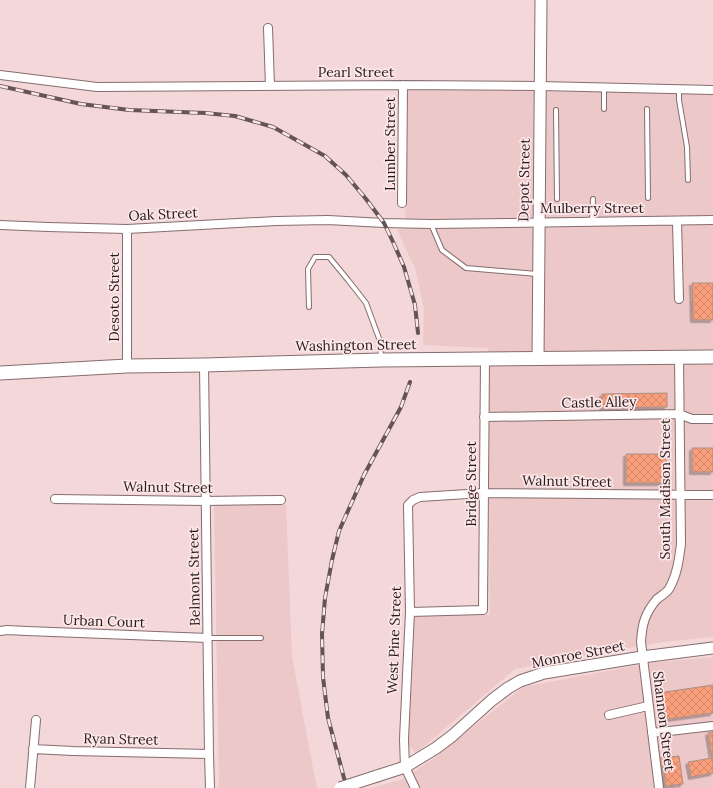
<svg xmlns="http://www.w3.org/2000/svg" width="713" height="788" font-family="Lora,serif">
	<defs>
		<pattern id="building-cross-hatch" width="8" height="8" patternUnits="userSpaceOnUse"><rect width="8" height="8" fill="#f89e7a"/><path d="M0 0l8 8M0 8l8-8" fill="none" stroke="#d48869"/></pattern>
		<filter id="shadow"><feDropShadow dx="-2.5" dy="2.5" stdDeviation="0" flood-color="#0004"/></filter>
	</defs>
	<rect width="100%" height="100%" fill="#f4d7d8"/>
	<path fill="#edc8c9" d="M408,90L713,93V637L662,642L515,669L416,753L407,744L413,615H490L488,348L423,345L424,309L415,268L397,230L405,228Z
		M214,505H286L292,656L315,779L317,788H219Z
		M713,657V788H370L401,780L433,759L523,687L649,663Z"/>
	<path fill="url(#building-cross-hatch)" stroke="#a79087" filter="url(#shadow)" d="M692,283H713V320H693Z
		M667,393V407L602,408V394Z
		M692,448H713V472H692Z
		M626,454H666V483H626Z
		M713,685V713L662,720L658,693Z
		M713,732V773L691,777L688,762L712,758L708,733Z
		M679,756L683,784L666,786L663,766H660L659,758Z"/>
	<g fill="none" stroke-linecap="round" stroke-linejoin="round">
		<g stroke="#866d6e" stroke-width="6">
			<path id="lane" d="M604,88V109
				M679,89V100L687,147L688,180
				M647,109L648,198
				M556,110L557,199
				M592,221L593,199
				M431,224L442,250L466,268L537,274
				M309,307L308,269L315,257H329L348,280L366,303L380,341L381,358
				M208,638H261"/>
		</g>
		<g stroke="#866d6e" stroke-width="10">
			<path id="street" d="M268,28L270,86
				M0,75L97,87L403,85L540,86L713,90
				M402,203L403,85
				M677,221L679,299
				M0,225L48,227L127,229L276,221L328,220L384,223L431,224L713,220
				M127,229V366
				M204,365L209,754L210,788
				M484,417L679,414L692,419H713
				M55,499L205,501L281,500
				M410,612L483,610L485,359
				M0,631L7,630L27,631L208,638
				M609,715L648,706
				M652,733L713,726
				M33,749L73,751L209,754
				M30,788L36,720
				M415,788L405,767L404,739L410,612L408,505L413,500L420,497L483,493L713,495
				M659,788L641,642C642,624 645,613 657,599C661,596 666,593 669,589C677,575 679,560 681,544L679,358"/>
		</g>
		<g stroke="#866d6e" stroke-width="13">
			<path id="secondary" d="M538,359L541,0
				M377,776L405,767L436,748L452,736L492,700L508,688L520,681L544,673L642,657L713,648"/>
		</g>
		<g stroke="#866d6e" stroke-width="15">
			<path id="primary" d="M0,373L127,366L204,365L381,360L713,357"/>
		</g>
		<use href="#lane" stroke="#fff" stroke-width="4"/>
		<use href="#street" stroke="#fff" stroke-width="8"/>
		<use href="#secondary" stroke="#fff" stroke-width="11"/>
		<use href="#primary" stroke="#fff" stroke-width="13"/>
		<g stroke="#645454" stroke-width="4">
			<path id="rail" d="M0,86L81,104L129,110L205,113L235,116L273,127L325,156L346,175L366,199L384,223L394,244L404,267L415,305L418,333
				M348,788L344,778L328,718L323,677L322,634L325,598L332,560L339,531L364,475L401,407L410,382"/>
		</g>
		<use href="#rail" stroke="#fde6e7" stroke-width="2.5" stroke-dasharray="8" stroke-linecap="butt"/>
		<g stroke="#866d6e" stroke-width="13" stroke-linecap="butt">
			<path id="secondary-bridge" d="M340,788L377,776"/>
		</g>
		<use href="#secondary-bridge" stroke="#fff" stroke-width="11"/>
	</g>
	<g text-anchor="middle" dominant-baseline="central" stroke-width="3.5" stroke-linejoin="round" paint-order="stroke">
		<g font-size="14" fill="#231919" stroke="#fde6e7">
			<text x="356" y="72">Pearl Street</text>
			<text transform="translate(390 144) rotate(-90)">Lumber Street</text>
			<text transform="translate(524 180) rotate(-89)">Depot Street</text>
			<text x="592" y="208">Mulberry Street</text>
			<text transform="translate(163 214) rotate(-3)">Oak Street</text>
			<text transform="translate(114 297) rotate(-90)">Desoto Street</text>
			<text transform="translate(356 345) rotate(-1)">Washington Street</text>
			<text transform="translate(599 402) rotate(-1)">Castle Alley</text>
			<text transform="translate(567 481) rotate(1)">Walnut Street</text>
			<text transform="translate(471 484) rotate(-90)">Bridge Street</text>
			<text transform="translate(168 487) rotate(1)">Walnut Street</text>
			<text transform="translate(665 489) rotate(-90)">South Madison Street</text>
			<text transform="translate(194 577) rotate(-91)">Belmont Street</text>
			<text transform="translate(104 621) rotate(2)">Urban Court</text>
			<text transform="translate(394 640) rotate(-88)">West Pine Street</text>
			<text transform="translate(578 654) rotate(-11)">Monroe Street</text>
			<text transform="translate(664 721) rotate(83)">Shannon Street</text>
			<text transform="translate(121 739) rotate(1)">Ryan Street</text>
		</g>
	</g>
</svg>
